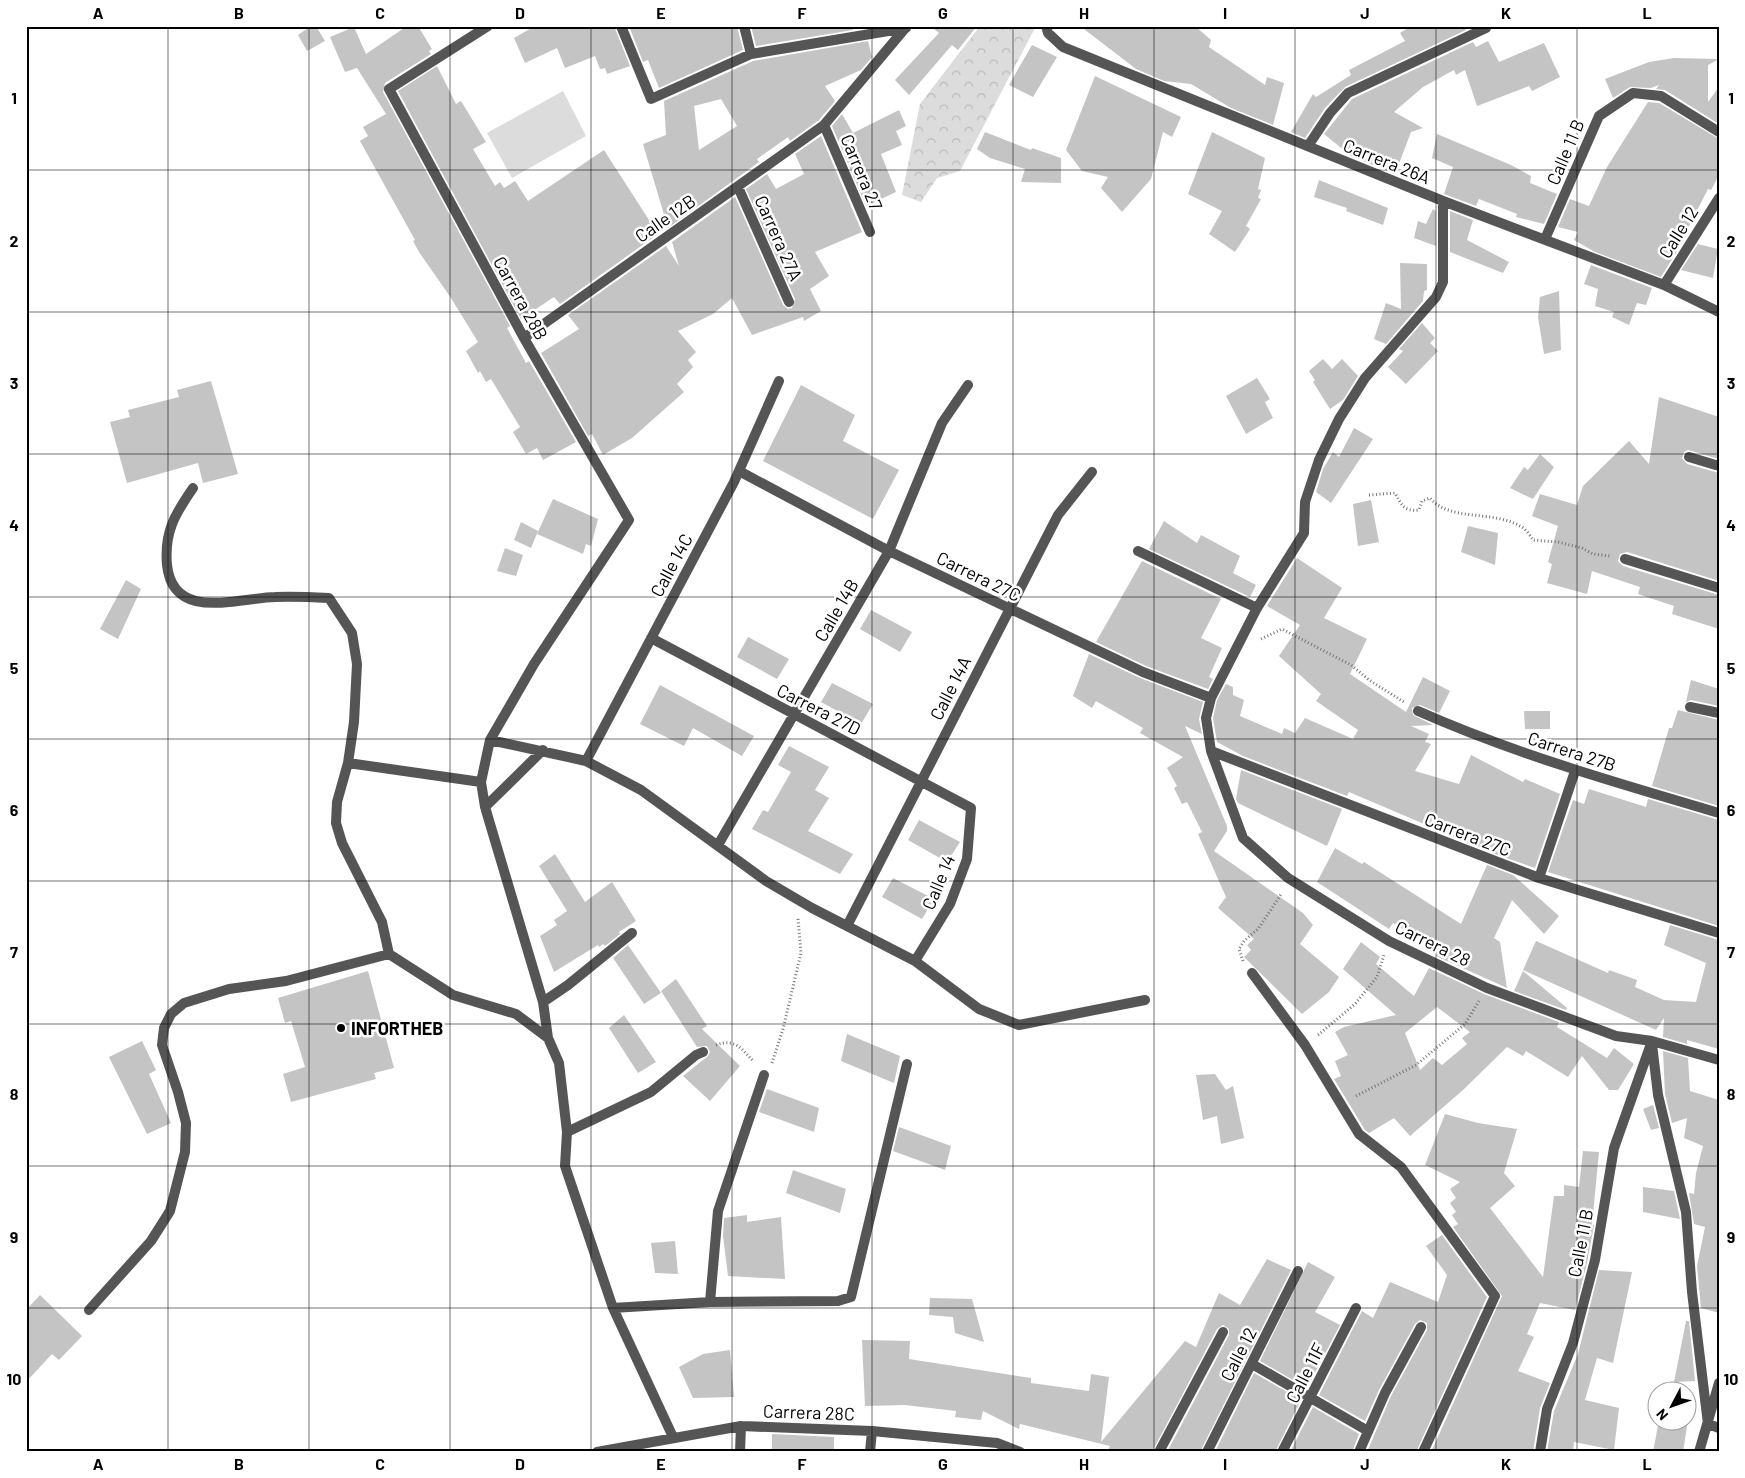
<svg xmlns="http://www.w3.org/2000/svg" width="1745" height="1478" font-family="Barlow,sans-serif">
	<defs>
		<pattern id="forest-crowns" width="20" height="18" patternUnits="userSpaceOnUse" patternTransform="scale(1.25)"><rect width="20" height="18" fill="#dcdcdc"/><path d="M2 6a3 3 0 1 1 6 0M12 15a3 3 0 1 1 6 0" fill="none" stroke="#bbb"/></pattern>
	</defs>
	<rect width="100%" height="100%" fill="#fff"/>
	<path fill="url(#forest-crowns)" d="M980,26H1036L960,171L937,178L921,202L902,195L920,104Z"/>
	<path fill="#dcdcdc" d="M563,91L586,136L512,178L487,133Z"/>
	<path fill="#c4c4c4" fill-rule="evenodd" d="M311,26H316L325,41L307,51L298,35Z
		M407,26H418L432,49L429,51L431,54L385,83L383,92L510,326L507,328L526,363L529,361L576,442L543,460L537,448L526,454L513,432L520,427L491,379L486,382L480,371L478,373L466,351L478,342L451,298L419,252L413,241L415,240L360,141L368,136L363,127L386,114L357,68L345,72L330,37L354,27L366,54Z
		M535,26H614L630,66L607,74L605,68L600,69L595,56L565,68L557,48L525,63L514,38Z
		M629,26H737L743,50L659,88L648,60L643,62Z
		M751,26H853V30L756,46Z
		M930,26H977L958,50L952,45L909,95L895,80L939,33Z
		M1080,26H1195L1211,40L1209,47L1265,85L1267,77L1284,83L1273,125L1231,108L1191,84L1164,81L1136,69Z
		M1411,26H1465L1466,30L1345,87L1325,108L1305,138L1291,132L1313,94L1316,97L1351,75L1349,70L1405,41L1400,33Z
		M868,41L872,57L861,70L825,86L835,101L819,120L790,141L788,137L757,159L759,162L668,228L643,144L666,135L664,101L753,61ZM721,99L737,126L699,150L694,106Z
		M1488,41L1499,62L1544,43L1560,77L1532,91L1529,86L1477,106L1465,70L1456,75L1454,70L1423,87L1394,112L1423,128L1411,132L1395,174L1351,156L1324,134L1352,99L1473,42L1476,47Z
		M1032,45L1057,57L1033,97L1009,85Z
		M1674,58L1719,59L1708,65V102L1719,87V124L1665,90L1656,89L1659,85L1651,88L1630,87L1613,98L1605,79L1649,62Z
		M437,66L456,104L461,101L486,142L473,149L495,186L500,182L504,188L515,181L528,201L604,150L658,234L560,304L554,297L521,319L398,91Z
		M1095,76L1181,117L1172,137L1163,132L1151,179L1122,212L1101,188L1108,177L1082,171L1066,150Z
		M1648,102L1659,103L1719,139V175L1711,190L1708,189L1682,240H1684L1661,277L1595,252L1574,240L1578,232L1558,227L1570,199L1589,206L1607,167Z
		M899,110L906,126L896,131L902,145L881,154L896,192L866,206L832,126L842,114L853,133Z
		M985,132L1031,150L1032,148L1061,158V183L1021,182L1025,169L990,158L977,149Z
		M1212,132L1265,158L1258,189L1261,190L1258,198L1261,199L1246,226L1250,229L1235,252L1209,234L1222,211L1188,194Z
		M1437,134L1511,165L1531,176L1530,183L1557,194L1544,224L1516,217L1517,214L1479,199L1476,206L1444,194L1453,167L1432,158Z
		M821,136L862,232L815,252L829,276L810,289L821,311L804,321L803,317L752,335L732,298L713,314L678,331L696,352L688,360L693,367L677,384L684,392L632,438L603,455L592,434L588,436L541,353L579,329L568,315L666,246L679,266L672,242L735,197L783,305L788,309L792,308L795,299L746,189L767,174L776,189L804,174L795,154Z
		M1319,180L1388,208L1383,225L1346,211L1347,208L1314,197Z
		M1433,209L1436,211V246L1414,238L1418,221L1426,224Z
		M1450,211L1473,220L1467,240L1509,262L1503,273L1450,252Z
		M1698,244L1718,249L1713,278L1681,270Z
		M1400,263L1427,264V290L1424,291L1423,301L1386,344L1374,339L1386,303L1401,309Z
		M1591,265L1652,288L1646,305L1637,303L1629,325L1612,317L1614,312L1595,306L1598,289L1584,284Z
		M1559,291L1561,350L1544,354L1538,317L1540,297Z
		M1422,323L1435,338L1430,343L1438,351L1406,384L1388,367L1403,351L1399,349Z
		M1323,359L1332,369L1342,359L1358,376L1343,400L1330,409L1313,382L1315,380L1309,371Z
		M1257,378L1270,399L1265,402L1273,418L1246,434L1226,396Z
		M211,381L238,474L203,483L198,463L127,483L110,422L130,417L128,410L179,397L177,390Z
		M801,385L855,415L843,441L899,470L873,519L763,461Z
		M1659,397L1719,417V459L1688,450L1684,452L1682,458L1687,464L1719,473V581L1627,552L1620,554L1618,561L1623,566L1719,595V629L1672,614L1674,606L1638,594L1640,587L1592,571L1587,594L1547,583L1552,564L1548,562L1558,526L1532,516L1540,494L1577,505L1583,486L1629,441L1649,464Z
		M1354,428L1373,439L1331,503L1316,492L1323,469L1333,452L1339,457Z
		M1540,454L1554,467L1533,499L1510,488L1524,467L1528,470Z
		M553,499L598,519L591,546L586,544L583,554L537,534Z
		M1371,500L1379,542L1358,546L1353,504Z
		M1164,521L1197,543L1201,535L1240,556L1233,573L1256,585L1250,597L1149,549Z
		M521,522L538,531L531,548L514,540Z
		M1468,526L1498,533L1495,565L1461,552Z
		M505,548L523,555L516,576L497,571Z
		M1297,558L1342,588L1324,618L1367,639L1350,674L1406,712L1423,677L1450,691L1439,713L1420,705L1412,708L1413,715L1433,725L1411,726L1429,734L1425,742L1431,744L1415,771L1459,784L1471,755L1523,782L1525,779L1560,794L1535,868L1492,853L1349,792L1347,796L1243,756L1217,742L1213,718L1217,700L1226,684L1233,687V695L1244,700L1240,716L1282,734L1284,728L1295,733L1305,718L1353,739L1358,730L1316,701L1321,694L1279,656L1300,625L1267,606Z
		M1142,561L1221,599L1201,638L1222,648L1209,677L1213,679L1208,689L1146,666L1096,642Z
		M126,580L141,589L118,639L100,629Z
		M871,610L912,632L900,652L860,629Z
		M748,637L789,659L777,679L737,657Z
		M1089,654L1140,678L1203,702L1199,719L1202,734L1185,726L1227,826V831L1214,851L1303,913L1313,925L1300,944L1339,977L1329,992L1302,1014L1244,957L1251,950L1247,945L1254,939L1218,908L1226,897L1198,834L1202,832L1187,802L1182,804L1174,788L1177,786L1167,768L1183,757L1140,733L1143,728L1096,701L1092,708L1073,696Z
		M1691,680L1719,689V706L1691,700L1686,702Z
		M832,683L873,704L861,724L821,702Z
		M660,685L754,736L742,756L693,728L684,746L640,724Z
		M1678,710L1719,720V806L1652,786L1669,728H1672Z
		M1524,711H1550V729H1525Z
		M789,746L829,767L815,790L829,798L808,831L853,854L840,874L752,829L763,810L768,812L791,772L778,765Z
		M1241,770L1342,809L1327,846L1238,803L1236,799Z
		M1589,789L1646,807L1648,799L1719,820V926L1548,872L1573,800L1584,804Z
		M919,820L960,842L947,862L908,840Z
		M1335,848L1362,864L1364,862L1461,924L1487,865L1513,875L1559,916L1544,934L1512,900L1494,938L1500,942L1507,988L1436,956L1439,951L1393,923L1389,929L1317,882Z
		M555,854L585,902L612,882L636,921L619,932L620,934L605,946L603,944L599,947L598,945L554,972L540,936L557,925L554,920L567,911L539,866Z
		M893,878L934,899L922,919L882,897Z
		M1670,925L1719,940V1049L1687,1040V1044L1663,1037L1664,1018L1656,1030L1523,970L1536,941L1608,973L1609,970L1637,980L1635,987L1664,1000L1696,1002L1706,963L1664,945Z
		M1361,942L1380,957L1376,964L1414,996L1429,968L1484,994L1559,1022L1557,1027L1607,1058L1614,1048L1634,1064L1618,1090H1609L1582,1056L1568,1077L1526,1051L1523,1056L1507,1047L1463,1090L1410,1136L1394,1118L1369,1133L1365,1130L1334,1079L1341,1076L1335,1061L1348,1055L1335,1032L1344,1027L1396,1015L1343,969ZM1437,1007L1470,1032L1462,1038L1467,1044L1442,1065L1433,1058L1420,1070L1405,1033Z
		M628,945L661,993L644,1004L613,958Z
		M368,971L394,1068L374,1073L376,1079L291,1102L283,1074L305,1067L291,1021L285,1023L278,998Z
		M1523,971L1567,1008L1566,1010L1514,991Z
		M676,979L707,1026L702,1029L740,1066L710,1101L683,1076L708,1056L710,1052L707,1046L697,1047L661,991Z
		M624,1015L656,1062L638,1073L609,1028Z
		M847,1034L900,1056L894,1083L841,1061Z
		M142,1041L156,1070L149,1074L171,1123L147,1134L109,1057Z
		M1663,1051L1688,1058L1690,1091L1719,1100V1313L1701,1308L1697,1266L1705,1227L1694,1224L1689,1193L1694,1194L1696,1173L1703,1146L1684,1138L1687,1118L1672,1123L1665,1094Z
		M1215,1074L1226,1090L1233,1086L1244,1138L1221,1144L1217,1116L1203,1120L1196,1075Z
		M767,1089L819,1108L814,1132L759,1112Z
		M1653,1105L1659,1128L1651,1130L1643,1109Z
		M1445,1114L1478,1123L1517,1129L1504,1173L1515,1186L1490,1208L1543,1277L1554,1196H1564V1185L1579,1187L1583,1151L1599,1152L1592,1225H1594L1587,1263L1575,1310L1540,1303L1527,1334L1534,1337L1518,1371L1550,1383L1540,1408L1533,1452H1431L1502,1296L1453,1227L1458,1224L1452,1215L1456,1212L1450,1203L1456,1198L1450,1189L1460,1182L1425,1165Z
		M899,1127L951,1146L945,1170L893,1151Z
		M793,1170L846,1189L840,1213L786,1193Z
		M1643,1187L1674,1191L1680,1219L1643,1212Z
		M747,1215V1222L781,1217L785,1279L728,1276L723,1236L724,1218Z
		M1442,1235L1487,1297L1416,1452H1367L1391,1396L1427,1330V1323L1420,1320L1415,1324L1379,1390L1365,1421L1319,1395L1362,1311L1373,1318L1390,1282L1438,1302L1447,1275L1426,1246Z
		M675,1241L678,1274L655,1273L651,1243Z
		M1267,1259L1291,1270L1200,1452H1167L1229,1335V1329L1223,1325L1217,1329L1152,1452H1107L1110,1446L1020,1424L1019,1429L983,1411L981,1420L955,1417L956,1411L905,1405L865,1406L862,1340L910,1341L909,1359L1031,1378V1383L1089,1391L1091,1374L1109,1377L1101,1442L1185,1341L1196,1347L1219,1293L1240,1305Z
		M1308,1262L1335,1277L1315,1312L1340,1325L1307,1388L1260,1361Z
		M1599,1270L1632,1272L1613,1363L1597,1358L1585,1400L1619,1408L1614,1450L1574,1442L1573,1452H1547L1554,1411L1578,1354Z
		M40,1295L82,1336L59,1360L52,1354L26,1382V1310Z
		M930,1298L972,1299L984,1342L955,1333L953,1317L929,1315Z
		M1686,1321H1689L1695,1381L1674,1382Z
		M730,1350L734,1397L693,1398L679,1367L703,1354Z
		M1254,1373L1301,1400L1275,1452H1215Z
		M1313,1407L1359,1434L1352,1452H1290Z
		M1659,1420H1688L1683,1452H1653Z
		M772,1434L834,1437V1452H772Z"/>
	<g fill="none" stroke-linecap="round" stroke-linejoin="round">
		<path stroke="#777" stroke-width="3" stroke-dasharray="1 2.5" stroke-linecap="butt" d="M1369,495L1395,493C1401,504 1404,512 1419,510L1422,501L1430,498C1450,522 1493,510 1520,526C1525,528 1530,535 1533,540L1558,542L1582,548L1593,554L1610,556
			M1261,639L1282,629L1351,665L1369,680L1404,702
			M1243,961L1239,949L1244,941L1258,929L1282,893
			M1318,1035L1355,1004L1377,977L1384,955
			M716,1045C735,1038 742,1049 754,1062
			M772,1063L783,1029L801,953L798,918
			M1356,1096L1416,1065L1465,1024L1479,1001"/>
		<path stroke="#555" stroke-width="10" d="M488,26L389,89L524,338L629,520L534,664L490,740L481,782L485,807L543,1002L548,1038L559,1063L567,1132L565,1166L613,1308L673,1437
			M621,26L651,99L751,54L906,28
			M744,26L751,54
			M1046,26L1048,33L1063,47L1443,201L1664,285L1719,312
			M824,125L870,232
			M1308,146L1330,113L1348,93L1486,28
			M738,187L789,302
			M1443,201V282L1436,297L1365,378L1339,419L1319,460L1305,502L1304,533L1257,608L1211,698L1206,718L1211,751L1243,838L1288,878L1389,941L1487,988L1616,1036L1652,1041L1719,1060
			M1545,239L1599,116L1633,93L1661,96L1719,132
			M1664,285L1719,198
			M524,338L824,125L907,26
			M1689,457L1719,466
			M739,471L889,551L1143,672L1211,698
			M193,488C175,514 164,532 167,565C173,622 237,598 275,597C293,596 311,597 329,598L352,633L357,664L354,722L348,763L337,802L336,823L342,843L382,922L389,954
			M1138,551L1257,608
			M1625,559L1719,588
			M651,638L971,808L967,859L950,904L915,961
			M1690,707L1719,713
			M1418,711C1515,754 1617,783 1719,813
			M490,740L586,761L641,790L766,881L812,908L915,961L979,1009L1019,1025L1145,1000
			M1211,751L1539,878L1719,933
			M586,761L734,482L779,381
			M348,763L481,782
			M485,807L543,750
			M718,845L889,551L942,423L968,385
			M1539,878L1575,771
			M847,926L1058,515L1092,472
			M1252,973L1305,1045L1359,1134L1401,1167L1495,1296L1423,1452
			M543,1002L568,985L632,933
			M1652,1044L1658,1095L1686,1212L1692,1292L1708,1424L1719,1428
			M567,1132L651,1092L696,1055L703,1052
			M710,1302L718,1211L764,1075
			M613,1308L710,1302L838,1301L851,1297L907,1064
			M89,1310L151,1241L170,1211L185,1152L186,1123L178,1092L162,1045L164,1028L171,1014L184,1003L229,989L286,981L389,954L453,995L516,1014L548,1038
			M1252,1364L1368,1431
			M597,1452L741,1426L872,1431L997,1443L1020,1452
			M740,1452L741,1426
			M870,1452L872,1431
			M1159,1452L1223,1332
			M1207,1452L1298,1271
			M1282,1452L1356,1308
			M1359,1452L1385,1393L1421,1327
			M1540,1452L1547,1409L1573,1343L1595,1260L1614,1148L1652,1041
			M1699,1452L1719,1383"/>
	</g>
	<path fill="none" stroke="#000" stroke-width="1" stroke-opacity="0.55" d="M168,26V1452M309,26V1452M450,26V1452M591,26V1452M732,26V1452M872,26V1452M1013,26V1452M1154,26V1452M1295,26V1452M1436,26V1452M1577,26V1452M26,170H1719M26,312H1719M26,454H1719M26,597H1719M26,739H1719M26,881H1719M26,1024H1719M26,1166H1719M26,1308H1719"/>
	<circle fill="#000" stroke="#fff" stroke-width="2" cx="341" cy="1028" r="5"/>
	<g text-anchor="middle" dominant-baseline="central" stroke-width="5" stroke-linejoin="round" paint-order="stroke">
		<g font-size="18" fill="#000" stroke="#fff">
			<text transform="translate(1565 152) rotate(-67)">Calle 11 B</text>
			<text transform="translate(1387 161) rotate(22)">Carrera 26A</text>
			<text transform="translate(862 172) rotate(67)">Carrera 27</text>
			<text transform="translate(665 218) rotate(-35)">Calle 12B</text>
			<text transform="translate(1678 232) rotate(-58)">Calle 12</text>
			<text transform="translate(779 238) rotate(66)">Carrera 27A</text>
			<text transform="translate(521 298) rotate(61)">Carrera 28B</text>
			<text transform="translate(671 565) rotate(-62)">Calle 14C</text>
			<text transform="translate(979 576) rotate(26)">Carrera 27C</text>
			<text transform="translate(836 610) rotate(-60)">Calle 14B</text>
			<text transform="translate(950 688) rotate(-63)">Calle 14A</text>
			<text transform="translate(819 709) rotate(27)">Carrera 27D</text>
			<text transform="translate(1572 751) rotate(18)">Carrera 27B</text>
			<text transform="translate(1468 834) rotate(21)">Carrera 27C</text>
			<text transform="translate(938 882) rotate(-67)">Calle 14</text>
			<text transform="translate(1433 943) rotate(26)">Carrera 28</text>
			<text transform="translate(1580 1243) rotate(-79)">Calle 11 B</text>
			<text transform="translate(1238 1354) rotate(-63)">Calle 12</text>
			<text transform="translate(1305 1373) rotate(-63)">Calle 11F</text>
			<text transform="translate(809 1412) rotate(2)">Carrera 28C</text>
		</g>
		<g font-size="18" font-weight="bold" fill="#000" stroke="#fff" text-anchor="start">
			<text x="351" y="1028">INFORTHEB</text>
		</g>
	</g>
	<rect width="1745" height="1478" fill="none" stroke="#ffffff" stroke-width="55"/>
	<g transform="translate(1672 1406) rotate(229)"><circle r="24" fill="#ffffff" stroke="#999999"/>
	<path d="M0-4L9 19L0 12L-9 19Z" fill="#000000"/>
	<text y="-8" font-size="14" font-weight="bold" text-anchor="middle" fill="#000000">N</text>
	</g>
	<rect x="28" y="28" width="1690" height="1422" fill="none" stroke="#000" stroke-width="2"/>
	<g font-size="16" text-anchor="middle" font-weight="bold" fill="#000">
		<text x="98" y="19">A</text>
		<text x="239" y="19">B</text>
		<text x="380" y="19">C</text>
		<text x="520" y="19">D</text>
		<text x="661" y="19">E</text>
		<text x="802" y="19">F</text>
		<text x="943" y="19">G</text>
		<text x="1084" y="19">H</text>
		<text x="1225" y="19">I</text>
		<text x="1365" y="19">J</text>
		<text x="1506" y="19">K</text>
		<text x="1647" y="19">L</text>
		<text x="14" y="104">1</text>
		<text x="1731" y="104">1</text>
		<text x="14" y="247">2</text>
		<text x="1731" y="247">2</text>
		<text x="14" y="389">3</text>
		<text x="1731" y="389">3</text>
		<text x="14" y="531">4</text>
		<text x="1731" y="531">4</text>
		<text x="14" y="674">5</text>
		<text x="1731" y="674">5</text>
		<text x="14" y="816">6</text>
		<text x="1731" y="816">6</text>
		<text x="14" y="958">7</text>
		<text x="1731" y="958">7</text>
		<text x="14" y="1100">8</text>
		<text x="1731" y="1100">8</text>
		<text x="14" y="1243">9</text>
		<text x="1731" y="1243">9</text>
		<text x="14" y="1385">10</text>
		<text x="1731" y="1385">10</text>
		<text x="98" y="1470">A</text>
		<text x="239" y="1470">B</text>
		<text x="380" y="1470">C</text>
		<text x="520" y="1470">D</text>
		<text x="661" y="1470">E</text>
		<text x="802" y="1470">F</text>
		<text x="943" y="1470">G</text>
		<text x="1084" y="1470">H</text>
		<text x="1225" y="1470">I</text>
		<text x="1365" y="1470">J</text>
		<text x="1506" y="1470">K</text>
		<text x="1647" y="1470">L</text>
	</g>
</svg>
